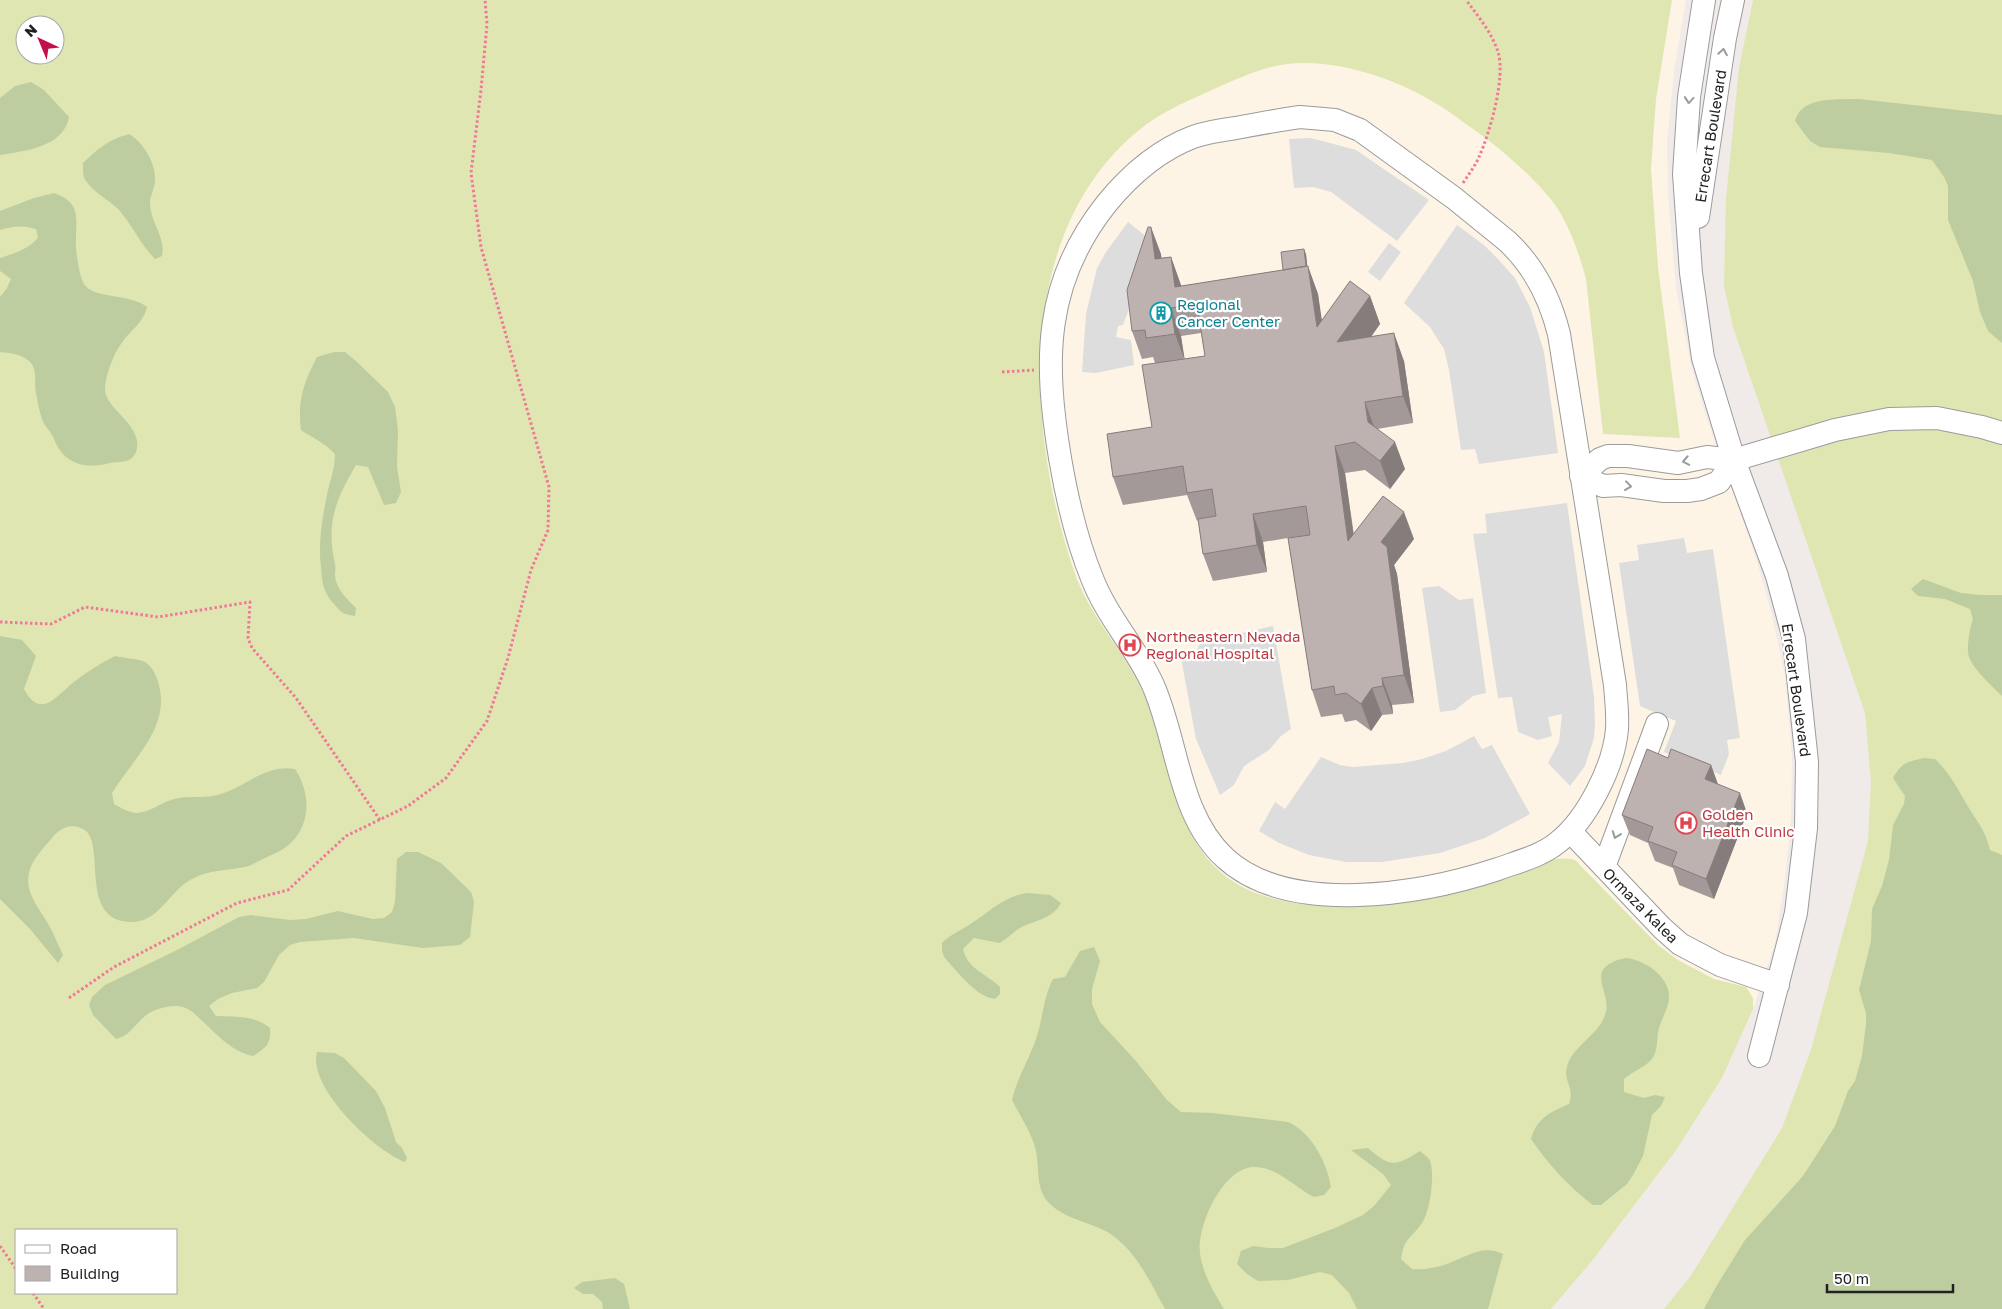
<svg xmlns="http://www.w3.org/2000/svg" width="2002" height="1309" font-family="'Golos Text',sans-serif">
	<rect width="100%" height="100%" fill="#f0ebe8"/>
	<path fill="#fdf4e5" d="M1061,0H1686L1674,71L1667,142L1668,196L1676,288L1692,369L1706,416L1756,558L1772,615L1785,676L1792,757L1791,818L1785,879L1775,944L1753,1009L1722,1078L1677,1149L1592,1261L1551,1309L442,604Z"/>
	<path fill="#dfe6b2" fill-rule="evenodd" d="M0,0H1672L1656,99L1651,169L1658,267L1680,438L1603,434L1586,279C1580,256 1572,234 1561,214C1546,187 1499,147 1473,129C1459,119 1445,108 1430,100C1388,75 1320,54 1271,67C1252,72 1232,81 1214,89C1188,101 1160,112 1138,131C1013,234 1027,433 1074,571C1088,613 1119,645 1139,684C1174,752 1167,848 1244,888C1299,915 1393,908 1451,894C1465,891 1479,886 1493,881C1517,874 1551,853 1575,860L1659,946L1678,960L1714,979L1746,987L1753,998V1009L1722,1078L1677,1149L1592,1261L1551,1309H0ZM25,25H55V55H25ZM16,1230H176V1293H16Z
		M1753,0H2002V1309H1664L1690,1277L1782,1128L1811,1050L1868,841L1871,781L1865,713L1733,327L1724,286L1726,199L1739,68Z"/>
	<path fill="#bdcda0" d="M31,82L44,90L69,117C64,147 25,151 0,155V98L15,86Z
		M1846,99H1859L2002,115V343L1988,331L1980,312L1973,281L1948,220V186L1944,177L1932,160L1889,153L1820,147L1810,141L1795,121C1801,99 1827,100 1846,99Z
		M129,134C143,142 156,163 155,180C155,188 150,196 150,203C150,222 166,237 162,256L155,259C140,244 132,224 118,209C108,199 94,193 86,181C82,175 83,170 83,163C99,148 108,140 129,134Z
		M54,193C81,203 76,216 76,239C75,249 79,275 84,284C93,299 129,293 147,307C143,324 130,330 121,344C113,355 105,376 105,390C106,410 145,426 136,452C131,464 120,461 110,463C91,468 71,467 59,449C56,445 55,440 52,435C49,430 44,425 42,419C39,411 38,402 36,393C34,382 38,369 29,361C21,354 10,353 0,352V297L7,288L11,279L0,271V258C15,253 27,250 38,238L36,229C22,225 13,226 0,230V211L34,198Z
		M334,352H345L356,361L388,392L395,407L398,430L397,467L401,492L396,503L384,505L368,467L356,465C335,501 326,523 335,564C336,568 335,572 335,576C336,589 348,600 356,608L355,616C342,614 341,612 333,603C323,591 322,583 321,567C318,542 322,519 327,495C330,480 335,469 335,454C325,443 313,438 301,430C297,401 304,382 317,357Z
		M1923,579L1961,593L1980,595H2002V696C1992,686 1974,670 1969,657C1966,649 1970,627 1973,619L1970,609L1945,599L1918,596L1911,589Z
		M0,636L22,640L36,656L24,689C41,721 57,695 75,681C87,672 101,663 115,656C122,658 140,659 145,662C153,667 157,677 159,685C170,728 133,759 112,793L114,804C121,808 128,812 136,813C149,813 160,803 171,800C189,794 207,800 224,793C249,784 267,764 295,769C313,796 311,833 280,851C275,854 268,856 263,859C258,861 254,864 249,866C231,871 211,869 194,878C171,888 161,920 134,922C74,924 110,838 81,828C69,823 59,829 52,838C44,848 31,860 29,873C24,895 43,912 52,931C56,939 59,947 63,955L58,963L30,929L0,899Z
		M1924,758L1935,759C1950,773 1958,790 1969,808C1979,825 1985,829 1990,850L2002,855V1309H1704L1717,1285L1745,1240L1803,1176L1835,1126L1848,1091L1855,1081L1862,1056L1866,1024V1013L1859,990L1871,941L1872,909L1882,886L1889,860L1893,825L1904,804L1905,796L1893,778C1902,762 1907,762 1924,758Z
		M406,852H418L441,863L471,892L474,902L470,937L460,945L423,948L354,938L300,942L290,945L279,955L264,982L257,988L232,993L218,999L209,1006L216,1016C236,1017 254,1015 270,1028C271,1044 267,1047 253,1056C230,1051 217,1034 200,1019C196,1015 190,1009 185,1008C178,1005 169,1006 162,1008C138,1013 135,1035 116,1039L93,1015L89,1005L92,997L105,985L177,950L239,917L251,915L290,920L306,919L338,911L373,919L384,918L392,912L395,902L397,859Z
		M1028,893L1050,895L1061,903C1053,919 1035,920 1020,928C1013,932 1008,938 1000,943L974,938L963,949C967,969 987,974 1000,987V994L995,999C976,997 957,971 944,957L942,951V943C951,934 962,930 972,923C991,911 1004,896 1028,893Z
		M1094,947L1100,961L1092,989V1004L1100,1022L1136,1061L1167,1100L1181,1112L1213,1113L1288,1122C1311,1132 1327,1162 1331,1187L1324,1195L1314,1197C1294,1187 1276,1166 1253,1167C1222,1169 1197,1226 1200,1253C1202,1272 1214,1293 1224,1309H1165C1150,1282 1136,1250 1109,1233C1089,1221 1065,1220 1048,1202C1034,1186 1041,1164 1034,1144C1029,1129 1019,1114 1012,1100C1017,1078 1029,1060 1036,1039C1043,1019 1043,998 1053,979L1065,977L1080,951Z
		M1625,958C1644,959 1671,977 1669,999C1668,1009 1662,1018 1659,1028C1656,1039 1659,1053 1650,1061C1643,1068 1633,1071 1624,1079V1092L1644,1098L1655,1095L1665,1097L1661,1106L1652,1115L1643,1156L1633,1175L1627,1184L1601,1205H1593C1570,1188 1547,1163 1531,1139C1537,1118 1550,1112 1569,1104C1575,1087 1563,1082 1567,1067C1572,1046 1598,1036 1605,1015C1614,992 1580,969 1625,958Z
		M317,1052L335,1053L344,1058L376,1091L385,1108L396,1142L402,1148L407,1158L405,1162C375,1151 307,1087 317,1052Z
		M1368,1148C1390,1168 1396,1166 1420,1151C1422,1153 1427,1156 1429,1159C1436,1171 1430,1212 1422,1223C1411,1239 1404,1237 1401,1259L1412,1269C1424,1270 1435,1268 1447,1264C1467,1257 1482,1244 1503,1254L1488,1309H1357L1349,1293L1332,1275L1320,1272L1288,1280L1258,1281L1247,1274L1237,1264L1241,1251L1253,1246L1268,1248H1283L1335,1228L1363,1215L1374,1206L1391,1185L1383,1174L1351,1150Z
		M615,1278L624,1284L630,1309H603L602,1302L593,1294H583L574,1288L582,1282Z"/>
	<path fill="#ddd" d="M1311,138L1356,150L1429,200L1397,241L1331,192L1313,187L1294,188L1289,139Z
		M1128,222L1152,241L1146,265L1123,325L1118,326L1116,337L1131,340L1134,365L1096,373L1082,372L1086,314L1097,268L1106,252Z
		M1457,225L1484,245L1498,259L1515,278L1530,307L1544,352L1558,453L1479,464L1475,449L1461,450L1449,370L1444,349L1430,327L1404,303Z
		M1389,243L1401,252L1380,281L1368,272Z
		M1567,503L1594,697L1595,723L1594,738L1585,766L1570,786L1548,763L1559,742L1562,714L1548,717L1552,736L1538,740L1518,732L1512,697L1498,698L1473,534L1487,533L1485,514Z
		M1684,538L1687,553L1713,549L1740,738L1727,740L1729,754L1721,775L1664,752L1676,721L1640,706L1619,563L1639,560L1637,545Z
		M1439,586L1459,600L1473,598L1486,693L1473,696L1455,710L1440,712L1422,588Z
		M1273,626L1291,729L1281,736L1269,750L1244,766L1234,785L1220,795L1196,739L1181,658L1194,655L1201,642Z
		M1474,736L1482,749L1492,745L1530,814L1485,838L1440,853L1382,862H1346L1309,855L1279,843L1259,831L1275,802L1285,809L1321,757L1340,765L1353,767L1403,763L1422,759L1446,751Z"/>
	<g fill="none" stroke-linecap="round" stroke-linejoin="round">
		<g stroke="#9b9b9b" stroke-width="24">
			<path id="minor" d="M1704,0L1689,97L1684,174L1691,273L1703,358L1734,460L1777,576L1794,639L1807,762L1806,828L1796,913L1759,1056
				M1300,117L1335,120L1360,130L1454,198L1507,241C1534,266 1550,298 1559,334L1615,685C1616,700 1618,714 1617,729C1614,766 1587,820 1557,843C1541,856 1517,862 1498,869C1422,894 1289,917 1225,858C1178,815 1178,741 1153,685C1136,647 1107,617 1092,578C1076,539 1067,499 1060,458C1044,362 1043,283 1107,203C1130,175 1159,150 1193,137C1207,132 1221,130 1236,128C1257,124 1279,120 1300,117Z
				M1698,217L1725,38L1733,0
				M1734,460L1719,482L1701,489L1687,491H1664L1621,485L1603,486L1581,476L1600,459L1608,456H1628L1678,463L1707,457L1734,460L1835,430L1889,419L1937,418L1982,427L2002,433
				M1570,831L1662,928L1680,944L1720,965L1778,985
				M1604,867L1657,724"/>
		</g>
		<path stroke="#f07998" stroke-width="3" stroke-dasharray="2.5 2.5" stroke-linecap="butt" d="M1463,183C1469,174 1475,166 1479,157C1490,132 1506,77 1498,52C1492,33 1478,16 1466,0
			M1002,372L1034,370
			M0,622L51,624L85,607L158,617L250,602L248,638L252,648L296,698L380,820
			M69,998L114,967L237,903L288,890L346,836L408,806L446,778L487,721L508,658L531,570L548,530L549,487L481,247L471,173L481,90L487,24L485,0
			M0,1246L16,1269
			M33,1293L44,1309"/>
		<use href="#minor" stroke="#fff" stroke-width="22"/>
	</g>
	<path fill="#a39998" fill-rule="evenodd" d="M1161,254V258L1171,257L1181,286L1283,270L1306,254L1307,266L1318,294L1321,320L1370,296L1380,324L1371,337L1404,361L1413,423L1377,429L1405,469L1390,489L1365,470L1345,473L1354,535L1414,539L1394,565L1397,574L1414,703L1392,705L1393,714L1382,715L1371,731L1356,720L1345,722L1342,714L1321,717L1312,690L1288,538L1263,542L1267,572L1213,581L1203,554L1198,520L1197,521L1187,495L1123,505L1113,477L1152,427L1155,363L1153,357L1142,359L1132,331ZM1201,333L1205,356L1184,359L1181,336Z
		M1711,765L1718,784L1747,813L1714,899L1679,885L1673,868L1655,861L1648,843L1630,835L1622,815Z"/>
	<path fill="#857d7c" d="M1151,227L1161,254L1165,287L1155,259Z
		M1304,249L1306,254L1310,292L1308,287Z
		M1171,257L1181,285L1183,306L1175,287Z
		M1308,266L1318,294L1327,354L1317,327Z
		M1370,296L1380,324L1347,370L1337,342Z
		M1171,308L1181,336L1185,361L1175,334Z
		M1394,333L1404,361L1413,423L1403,396Z
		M1365,402L1375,429L1368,422Z
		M1395,442L1405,469L1390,489L1380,461Z
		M1335,446L1345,473L1358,569L1348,541Z
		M1404,512L1414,539L1394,565L1397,574L1414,703L1404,675L1381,542Z
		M1253,514L1263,542L1267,572L1257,545Z
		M1382,678L1392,705L1393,714L1383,686Z
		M1372,688L1382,715L1371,731L1361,704Z
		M1711,765L1718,785L1705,779Z
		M1740,793L1747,813L1714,899L1706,879Z"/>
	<path fill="#beb2b1" stroke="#857d7c" d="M1148,227H1151L1155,259L1171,257L1175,287L1308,266L1317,327L1350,281L1370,296L1337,342L1394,333L1403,396L1365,402L1368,422L1395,442L1380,461L1355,442L1335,446L1348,541L1383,496L1404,512L1381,542L1387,547L1404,675L1382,678L1383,686L1372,688L1361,704L1346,693L1335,695L1334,686L1312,690L1288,538L1310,535L1306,506L1253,514L1257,545L1203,554L1198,519L1216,516L1212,489L1187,493L1183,466L1113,477L1107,434L1152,427L1142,365L1205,356L1197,304L1171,308L1175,334L1146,338L1145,330L1132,331L1127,290Z
		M1304,249L1306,266L1283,270L1281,252Z
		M1647,749L1668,758L1671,749L1711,765L1705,779L1740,793L1706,879L1672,865L1677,852L1648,841L1653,827L1622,815Z"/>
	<defs><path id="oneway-chevron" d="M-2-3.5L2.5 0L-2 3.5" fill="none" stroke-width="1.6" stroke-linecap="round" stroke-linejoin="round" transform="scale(1.25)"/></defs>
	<g stroke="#9b9b9b">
		<use href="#oneway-chevron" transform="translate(1723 52) rotate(-81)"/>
		<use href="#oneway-chevron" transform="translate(1689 100) rotate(95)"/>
		<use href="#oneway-chevron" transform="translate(1686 461) rotate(169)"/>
		<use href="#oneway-chevron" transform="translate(1628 486) rotate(7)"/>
		<use href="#oneway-chevron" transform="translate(1616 835) rotate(110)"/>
	</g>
	<defs>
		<g id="building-ring" transform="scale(1.125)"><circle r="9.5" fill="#fff" stroke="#0f9aa8" stroke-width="1.5"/><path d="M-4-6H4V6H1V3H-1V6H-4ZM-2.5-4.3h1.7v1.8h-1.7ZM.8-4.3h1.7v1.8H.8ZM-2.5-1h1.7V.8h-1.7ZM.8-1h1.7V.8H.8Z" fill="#0f9aa8"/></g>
		<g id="hospital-ring" transform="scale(1.125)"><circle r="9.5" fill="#fff" stroke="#e0444e" stroke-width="1.5"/><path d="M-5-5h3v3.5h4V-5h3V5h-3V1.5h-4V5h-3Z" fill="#e0444e"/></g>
	</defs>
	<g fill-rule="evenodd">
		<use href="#building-ring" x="1161" y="313"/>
		<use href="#hospital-ring" x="1130" y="645"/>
		<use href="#hospital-ring" x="1686" y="823"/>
	</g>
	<g text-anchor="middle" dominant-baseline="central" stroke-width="4.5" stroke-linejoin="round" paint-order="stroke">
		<g font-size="15" fill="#212121" stroke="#fff">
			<text transform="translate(1710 136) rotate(-81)">Errecart Boulevard</text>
			<text transform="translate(1797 690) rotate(82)">Errecart Boulevard</text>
			<text transform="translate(1641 905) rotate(45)">Ormaza Kalea</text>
		</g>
		<g font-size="15" fill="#0d838f" stroke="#fff" text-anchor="start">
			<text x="1177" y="304">Regional<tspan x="1177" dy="17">Cancer Center</tspan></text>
		</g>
		<g font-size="15" fill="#be3a42" stroke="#fff" text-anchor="start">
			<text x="1146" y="636">Northeastern Nevada<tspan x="1146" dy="17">Regional Hospital</tspan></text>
			<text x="1702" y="814">Golden<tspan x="1702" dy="17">Health Clinic</tspan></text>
		</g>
	</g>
	<rect x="15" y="1229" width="162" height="65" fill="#ffffff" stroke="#a6a6a6"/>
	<rect x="25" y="1245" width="25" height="8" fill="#ffffff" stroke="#a6a6a6"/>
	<text x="60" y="1254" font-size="15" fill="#212121">Road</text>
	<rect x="25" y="1266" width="25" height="15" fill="#beb2b1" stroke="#a6a6a6"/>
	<text x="60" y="1279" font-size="15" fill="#212121">Building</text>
	<g transform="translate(40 40) rotate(316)"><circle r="24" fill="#ffffff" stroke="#a6a6a6"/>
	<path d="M0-4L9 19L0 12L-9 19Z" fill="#c30f50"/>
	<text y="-8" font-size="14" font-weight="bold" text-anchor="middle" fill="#212121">N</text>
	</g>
	<path d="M1827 1284v8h126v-8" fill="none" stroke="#212121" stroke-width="2.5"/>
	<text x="1834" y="1284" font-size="15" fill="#212121" stroke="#ffffff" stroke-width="4" paint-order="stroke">50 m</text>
</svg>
